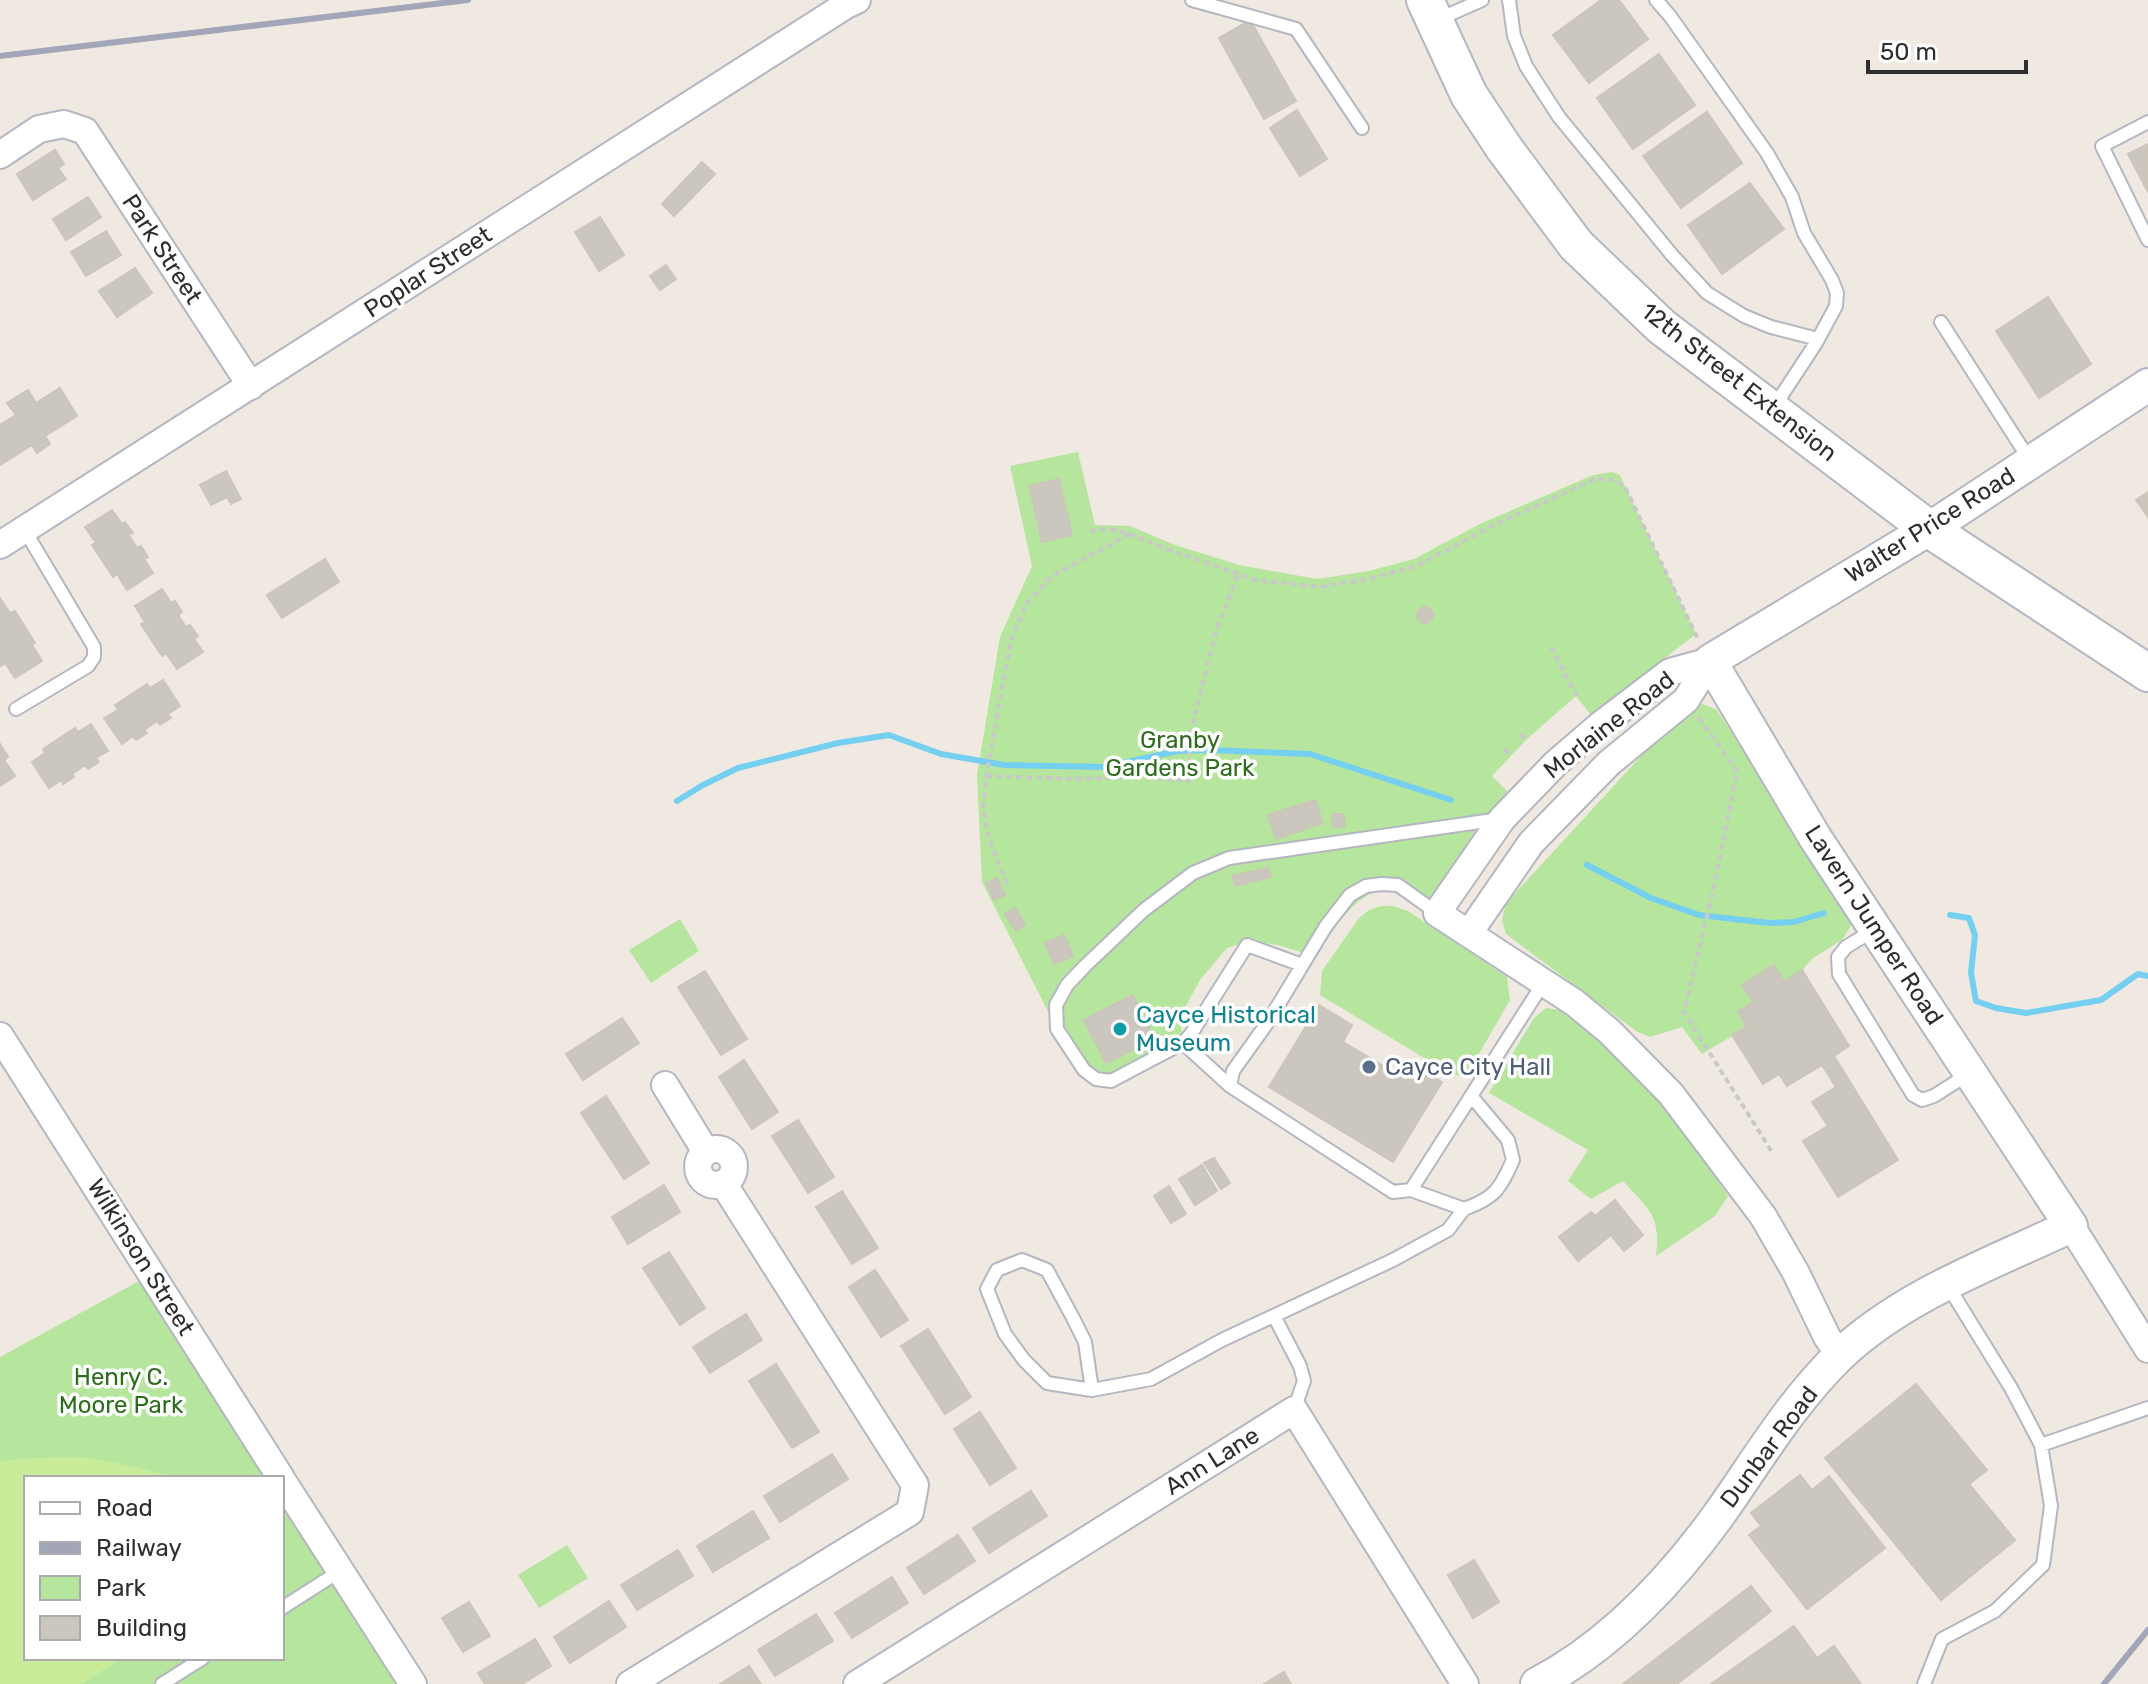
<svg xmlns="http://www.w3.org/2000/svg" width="2148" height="1684" font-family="Rubik,sans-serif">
	<rect width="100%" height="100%" fill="#efe9e1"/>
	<path fill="#b6e59e" d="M1078,452L1095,525L1130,526L1175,545L1239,565L1317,579L1369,571L1414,559L1480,524L1593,475L1612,472L1620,475L1623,482L1696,634L1591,715L1576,696L1526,740L1492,776L1517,801L1437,913C1424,906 1411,897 1398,892C1361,879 1333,932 1315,956L1277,945L1251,941L1227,948L1200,980L1180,1017L1183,1043L1111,1081L1096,1079L1057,1029L982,882L977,775L1000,637L1032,566L1010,466Z
		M1699,703L1716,709L1842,899L1852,924L1842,940L1813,958L1802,970L1784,981L1774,966L1742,985L1753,1002L1738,1012L1747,1027L1702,1054L1682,1027L1650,1037L1636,1031L1506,934L1502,920L1506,903L1677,717Z
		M1381,906H1393L1408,911L1507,977L1510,1000L1469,1071L1458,1076L1449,1073L1320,995L1322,971L1359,918L1369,910Z
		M680,919L699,951L651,983L629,950Z
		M1546,1008L1560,1010L1569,1016L1642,1080L1685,1133L1728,1196L1715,1216L1656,1256C1661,1215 1649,1210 1623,1181L1591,1199L1568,1181L1588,1150L1489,1093L1534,1018Z
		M152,1274L281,1478H26V1658H282V1480L413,1684H0V1357Z
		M567,1545L588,1578L539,1608L518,1575Z"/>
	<path fill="#c9ec9a" d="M80,1457L137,1467L175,1478H26V1658H122L82,1684H0V1462L30,1458Z"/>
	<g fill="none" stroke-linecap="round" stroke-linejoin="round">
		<path stroke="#75cff0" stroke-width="6" d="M677,801L703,785L738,768L838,743L889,735L941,754L1004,765L1104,767L1177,751L1210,750L1310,754L1451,800
			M1587,865L1651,898L1699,915L1769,923L1794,922L1824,913
			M1950,915L1969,918L1975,935L1971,973L1976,1001L1996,1008L2026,1013L2101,1000L2138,974L2148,976"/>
	</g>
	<path fill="#cbc7bf" stroke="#cbc5ba" stroke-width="2" d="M1601,0H1619L1648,39L1589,83L1553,35Z
		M1250,20L1296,101L1264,119L1219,38Z
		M1659,54L1695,105L1633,149L1597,98Z
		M1297,110L1327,159L1300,176L1270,128Z
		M1707,112L1742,163L1681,208L1643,156Z
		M2148,144V192L2128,154Z
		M55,150L64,164L58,168L66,179L33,200L17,174Z
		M702,162L715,174L674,216L662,204Z
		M1750,183L1784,229L1722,274L1688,225Z
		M88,197L101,217L66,240L53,219Z
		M600,217L624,255L599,271L575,232Z
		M106,231L121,255L86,276L71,252Z
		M666,265L676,279L660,290L650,276Z
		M135,268L152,293L117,317L99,291Z
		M2048,297L2091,364L2039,398L1996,331Z
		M60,388L77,416L45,436L50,444L37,453L32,445L0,465V425L16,415L7,403L28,390L36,403Z
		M226,471L241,499L231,504L227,497L211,505L200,485Z
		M1059,479L1072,535L1042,542L1029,486Z
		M2148,492V517L2136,500Z
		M112,510L122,524L125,522L133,533L129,535L137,548L141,546L148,557L144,559L153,573L127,590L117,574L113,577L92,545L96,543L85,527Z
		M325,559L339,582L282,618L267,595Z
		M162,589L171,603L175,601L182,612L178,615L186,627L190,625L198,636L194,639L203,652L177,669L166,653L162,656L141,624L145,622L135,606Z
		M0,598L10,613L15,611L35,643L32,645L42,661L15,678L5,663L1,666L0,663Z
		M1417 615a8 8 0 1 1 16 0a8 8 0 1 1-16 0Z
		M163,680L180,706L168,714L171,718L160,725L157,721L144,730L147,733L136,740L133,736L122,744L104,718L118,710L115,705L147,684L150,688Z
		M91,724L108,751L96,758L99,762L88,769L85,765L72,774L74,777L63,784L61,780L49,788L32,762L45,753L43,749L75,728L78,732Z
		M0,744L8,757L4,760L15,776L0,786Z
		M1315,800L1323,823L1276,839L1268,815Z
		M1332,814H1344L1345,826L1333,827Z
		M1268,868L1271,877L1236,886L1233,876Z
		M997,878L1005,895L994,900L986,883Z
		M1015,908L1025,925L1016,931L1005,914Z
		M1064,935L1073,956L1054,964L1045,943Z
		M1774,965L1784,982L1802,970L1849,1046L1834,1056L1898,1160L1838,1197L1803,1141L1828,1126L1812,1102L1836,1087L1822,1065L1787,1086L1779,1074L1763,1084L1732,1035L1747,1027L1738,1012L1753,1002L1742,985Z
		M705,971L747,1039L721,1055L678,987Z
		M1133,995L1155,1039L1106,1063L1084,1020Z
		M1319,1005L1352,1025L1343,1042L1402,1077L1410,1063L1442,1082L1393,1162L1269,1087Z
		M622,1018L639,1043L583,1080L566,1054Z
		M744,1060L778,1112L752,1129L719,1077Z
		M606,1096L649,1163L624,1179L581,1113Z
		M798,1120L834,1177L808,1193L772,1136Z
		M1214,1158L1230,1183L1221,1189L1204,1163Z
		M1202,1165L1217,1191L1195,1205L1179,1179Z
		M664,1185L680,1212L628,1244L612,1217Z
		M1169,1186L1186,1214L1171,1223L1154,1196Z
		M842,1191L878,1248L852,1264L816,1207Z
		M1615,1200L1643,1235L1624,1251L1611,1235L1578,1261L1559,1237L1591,1212L1595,1216Z
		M669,1252L705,1308L680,1325L643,1268Z
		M875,1270L908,1320L881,1337L849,1287Z
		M746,1314L762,1340L710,1373L693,1347Z
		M928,1329L971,1397L945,1414L901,1346Z
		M776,1364L819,1432L792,1448L749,1381Z
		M1916,1384L1987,1470L1969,1484L2015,1540L1941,1600L1825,1458Z
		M980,1412L1016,1468L990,1485L954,1429Z
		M832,1454L848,1479L780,1522L764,1496Z
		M1800,1475L1812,1490L1829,1476L1885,1548L1807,1609L1749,1535L1761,1526L1751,1513Z
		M1031,1491L1047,1516L989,1553L973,1528Z
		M753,1511L769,1538L713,1572L697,1546Z
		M958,1535L975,1561L924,1594L907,1568Z
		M678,1550L693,1576L637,1610L621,1585Z
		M1474,1560L1499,1602L1473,1618L1448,1575Z
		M892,1577L908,1603L852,1638L835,1613Z
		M1751,1586L1771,1611L1677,1684H1623Z
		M609,1601L626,1627L570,1663L554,1637Z
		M469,1602L490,1636L463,1652L442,1618Z
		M816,1614L833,1641L775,1676L758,1650Z
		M1794,1626L1817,1658L1834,1646L1861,1684H1711Z
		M535,1639L551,1666L522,1684H485L478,1673Z
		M749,1666L761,1684H720Z
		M1284,1672L1291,1684H1264Z"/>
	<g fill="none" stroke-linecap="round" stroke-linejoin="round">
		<g stroke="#b4b7c1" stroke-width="16">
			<path id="service" d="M1192,0L1296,29L1362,128
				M1509,0L1514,36L1526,66L1559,117L1672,255L1707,293L1744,316L1771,327L1818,339
				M1656,0L1670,16L1767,153L1792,197L1804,233L1832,280L1837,293L1836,306L1816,343L1774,407
				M1437,20L1482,0
				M2148,122L2102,146L2148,240
				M1941,322L2029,459
				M16,709L88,666L94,657V647L24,529
				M1437,913L1398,885L1381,884L1366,886L1350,895L1326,926L1268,1022L1233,1071L1230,1086L1393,1192L1411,1190L1464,1209C1495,1198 1500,1189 1513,1160L1508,1140L1472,1097
				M1874,930L1846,947L1838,957L1839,974L1913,1095L1922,1100L1934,1096L1970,1073
				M1183,1043L1111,1081L1096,1079L1084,1070L1057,1029L1056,1005L1067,985L1085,966L1144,910L1193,873L1229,858L1500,819
				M1230,1086L1183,1043L1191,1034L1247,945L1302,965
				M1411,1190L1544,982
				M1274,1316L1300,1366L1304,1381L1294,1410
				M1092,1390L1085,1342L1073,1318L1047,1270L1022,1260L997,1270L987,1289L1005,1334L1024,1360L1047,1383L1092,1390L1151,1379L1222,1340L1393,1260L1448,1230L1464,1209
				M2041,1445L2148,1408
				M282,1608L340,1571
				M162,1684L203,1658
				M1924,1684L1942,1639L1995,1611L2043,1565L2051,1506L2041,1445L2011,1388L1948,1286"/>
		</g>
		<g stroke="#b4b7c1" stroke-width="30">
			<path id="minor" d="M0,155L39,129L64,124L85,131L251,386
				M0,545L846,5L857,0
				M1710,661L1670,672L1599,726L1556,763L1502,819L1437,913L1575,1003L1610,1032L1671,1094L1763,1216L1796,1273L1827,1337L1840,1356
				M1469,933L1531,843L1609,763L1686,700L1710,661
				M0,1036L281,1478
				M665,1085L706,1152
				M698 1167a18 18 0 1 1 36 0a18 18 0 1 1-36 0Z
				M2071,1226L2148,1349
				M282,1480L413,1684
				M630,1684L910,1512L915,1485L723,1183
				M857,1684L1294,1410L1465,1684"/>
		</g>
		<g stroke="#b4b7c1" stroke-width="36">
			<path id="tertiary" d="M1537,1684C1610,1646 1670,1582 1718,1516C1757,1461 1790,1404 1839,1356C1903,1295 1993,1263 2071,1226L1816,839L1710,661L1929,529L2148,385"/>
		</g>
		<g stroke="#b4b7c1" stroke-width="40">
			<path id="secondary" d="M1425,0L1469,95L1504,148L1576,245L1662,327L1929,529L2148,673"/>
		</g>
		<path stroke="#c9c9c9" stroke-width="4" stroke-dasharray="6 4" stroke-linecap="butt" d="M1090,531L1109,529L1130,534L1164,548L1256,580L1320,587L1373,578L1417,566L1490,527L1595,479C1607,479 1616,478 1625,487L1698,639
			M1551,647L1577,696
			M1699,718L1737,771L1714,887L1684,1012L1772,1152
			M1521,734L1526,740
			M1505,749L1510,755
			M986,776L1081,779L1140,777L1189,781L1190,735L1215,635L1238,574
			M1007,884L989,838L983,809L986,776L1011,641L1026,604L1052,576L1130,534"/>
		<use href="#service" stroke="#fff" stroke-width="12"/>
		<use href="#minor" stroke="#fff" stroke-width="26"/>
		<use href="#tertiary" stroke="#fff" stroke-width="32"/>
		<use href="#secondary" stroke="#fff" stroke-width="36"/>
		<path stroke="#a3a6b8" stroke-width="6" d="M0,56L468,0
			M2104,1684L2148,1630"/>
	</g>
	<circle fill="#0f9aa8" stroke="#fff" stroke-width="3" cx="1120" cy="1029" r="8"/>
	<circle fill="#5c6f8a" stroke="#fff" stroke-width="3" cx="1369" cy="1067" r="8"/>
	<g text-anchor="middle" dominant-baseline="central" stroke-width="7" stroke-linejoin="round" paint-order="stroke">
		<g font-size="24" fill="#2e2e2e" stroke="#fff">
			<text transform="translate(162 249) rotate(57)">Park Street</text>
			<text transform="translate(428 272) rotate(-33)">Poplar Street</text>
			<text transform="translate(1739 382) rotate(38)">12th Street Extension</text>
			<text transform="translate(1930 525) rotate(-32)">Walter Price Road</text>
			<text transform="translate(1609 725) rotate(-38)">Morlaine Road</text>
			<text transform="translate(1874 925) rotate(57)">Lavern Jumper Road</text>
			<text transform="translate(141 1257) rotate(58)">Wilkinson Street</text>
			<text transform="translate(1769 1447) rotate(-53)">Dunbar Road</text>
			<text transform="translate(1212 1461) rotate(-32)">Ann Lane</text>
		</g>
		<g font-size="24" fill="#2c6e1b" stroke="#fff">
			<text x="1180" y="740">Granby<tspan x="1180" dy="28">Gardens Park</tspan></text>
			<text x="121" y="1377">Henry C.<tspan x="121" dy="28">Moore Park</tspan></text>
		</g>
		<g font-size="24" fill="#0d838f" stroke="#fff" text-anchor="start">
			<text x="1136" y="1015">Cayce Historical<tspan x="1136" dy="28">Museum</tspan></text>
		</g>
		<g font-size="24" fill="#4e5e75" stroke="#fff" text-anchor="start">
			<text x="1385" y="1067">Cayce City Hall</text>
		</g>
	</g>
	<rect x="24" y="1476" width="260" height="184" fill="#ffffff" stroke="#ababab" stroke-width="2"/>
	<rect x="40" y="1502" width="40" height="12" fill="#ffffff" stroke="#ababab" stroke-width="2"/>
	<text x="96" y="1516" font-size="24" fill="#2e2e2e">Road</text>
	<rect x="40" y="1542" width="40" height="12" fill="#a3a6b8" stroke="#ababab" stroke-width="2"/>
	<text x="96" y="1556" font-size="24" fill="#2e2e2e">Railway</text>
	<rect x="40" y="1576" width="40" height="24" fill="#b6e59e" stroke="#ababab" stroke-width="2"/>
	<text x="96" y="1596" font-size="24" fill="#2e2e2e">Park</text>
	<rect x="40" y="1616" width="40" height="24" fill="#cbc7bf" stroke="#ababab" stroke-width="2"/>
	<text x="96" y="1636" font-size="24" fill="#2e2e2e">Building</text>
	<path d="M1868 60v12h158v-12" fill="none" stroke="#2e2e2e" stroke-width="4"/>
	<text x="1880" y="60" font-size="24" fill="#2e2e2e" stroke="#ffffff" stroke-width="6" paint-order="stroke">50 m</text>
</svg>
